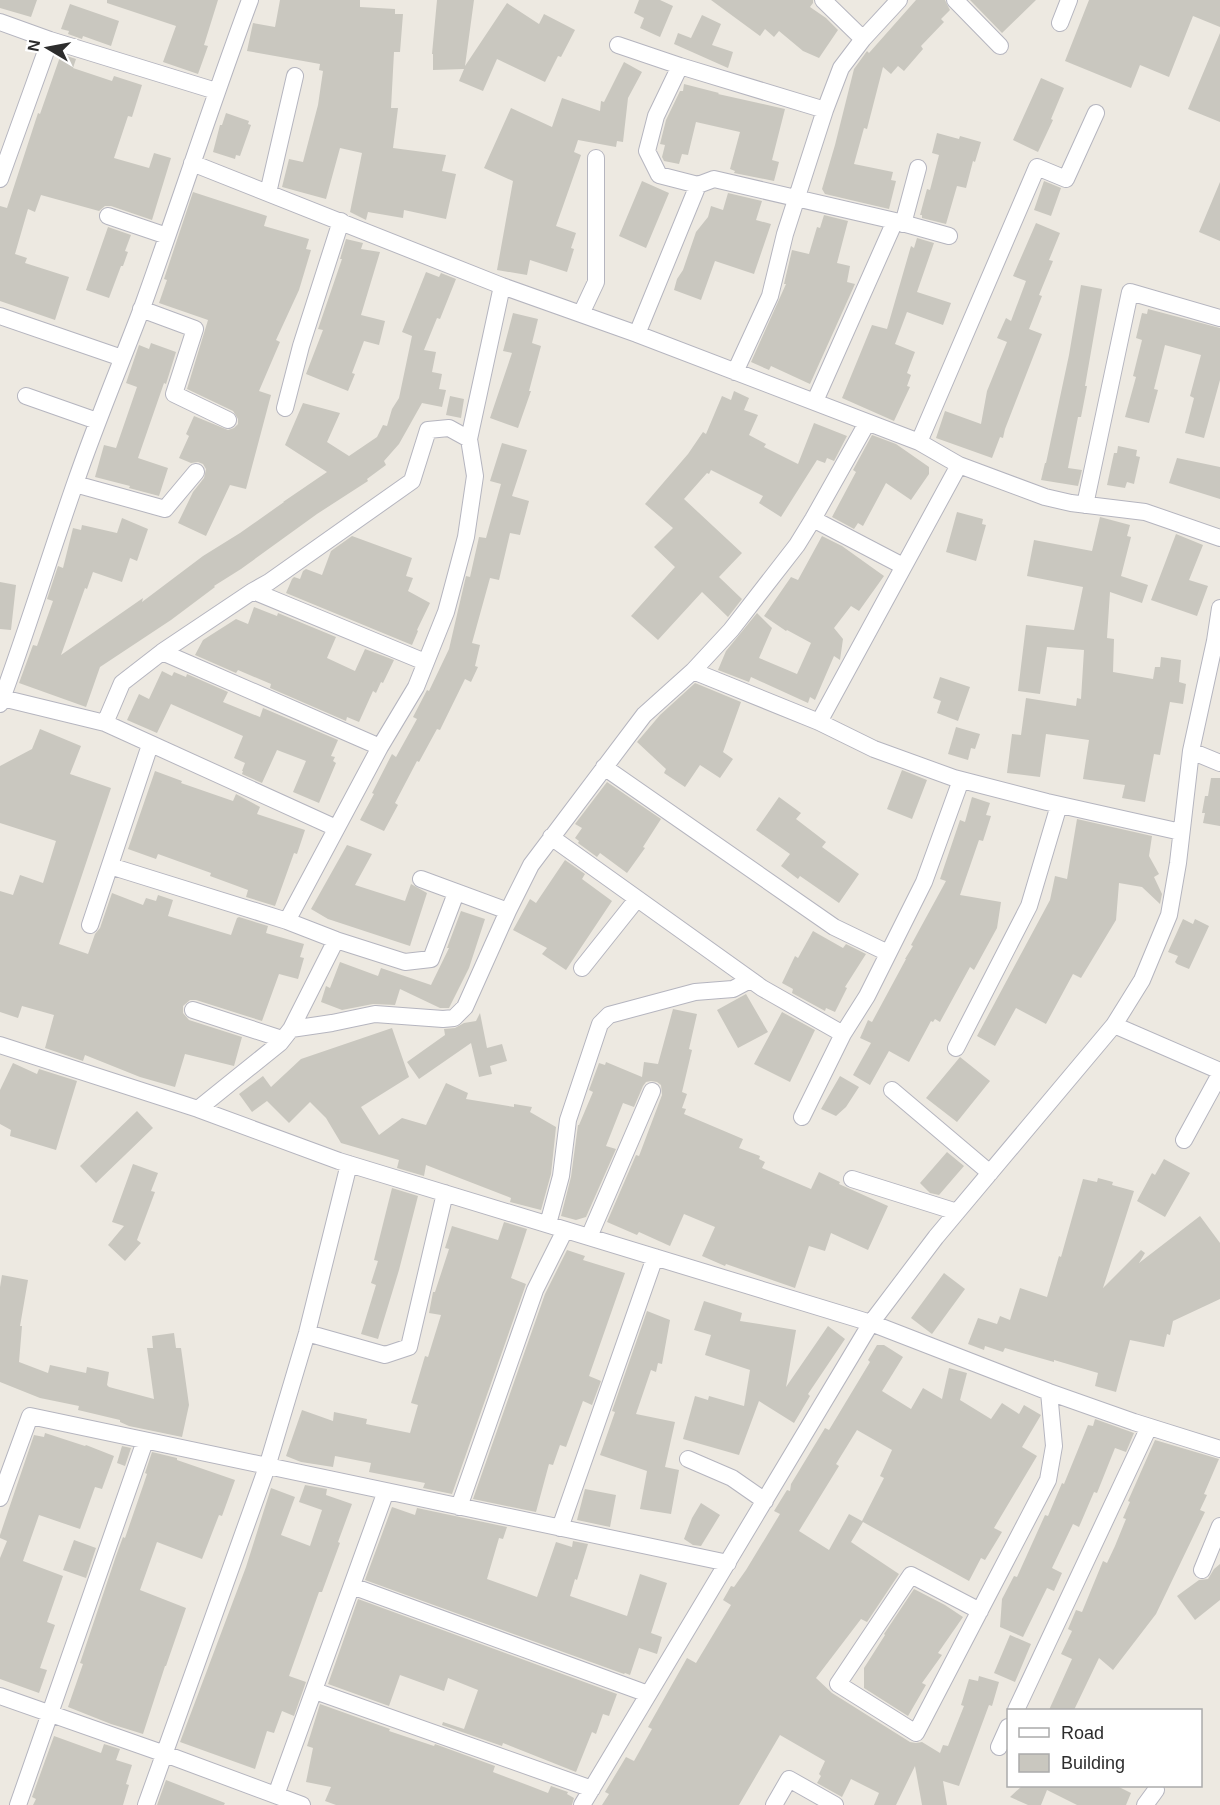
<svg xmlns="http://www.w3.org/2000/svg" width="1220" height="1805" font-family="Helvetica,sans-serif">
	<rect width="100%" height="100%" fill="#ede9e1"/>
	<path fill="#c9c7bf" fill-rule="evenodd" d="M0,0H37L31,17L0,8Z
		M107,0H218L204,45L208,46L198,74L163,62L176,26L107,3Z
		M280,0H360V7L395,9V14H403L400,52H394L391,108H398L393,148L446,155L442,171L456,174L446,219L404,210L403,218L368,212L366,220L350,212L362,153L340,148L326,199L282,187L289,159L303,162L318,105L323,71L319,70L320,64L247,51L253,23L275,27Z
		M437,0H474L465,66L507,3L539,24L544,14L575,30L561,57L558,56L545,82L497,59L483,91L459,81L464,69L433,70V54H432Z
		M639,0H660L673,6L660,37L640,28L644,18L634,13Z
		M711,0H813V3L810,7L826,18L838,30L819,58L803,51L779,31L774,37L765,29L760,36Z
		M916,0H945L950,10L941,19L944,22L921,46L923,49L904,71L898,66L891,74L883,67L867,129L864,128L854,164L893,172L891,180L896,181L889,209L825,194L822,189L835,145L854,69L867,51L869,53Z
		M970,0H1036L1002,33Z
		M1089,0H1220V27L1193,16L1169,77L1140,65L1131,88L1065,61Z
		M70,4L119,21L111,46L83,36L82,39L68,34L69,31L61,29Z
		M702,15L721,24L712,45L733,52L728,68L674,44L678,33L691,38Z
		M1220,33V122L1188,109Z
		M61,54L76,59L73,68L112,81L114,76L142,85L132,117L128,116L114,158L149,168L154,153L171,158L152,220L111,206H105L99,211L41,195L35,212L28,209L15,254L27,258L25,263L69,277L55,320L0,301V206L7,208L38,113L40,114Z
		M624,62L642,72L628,98L623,142L617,141L616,147L578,140L574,152L581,155L556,226L576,233L571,248L574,249L567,272L530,260L527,275L497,270L513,181L484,168L511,108L552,127L562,98L600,111L601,101L604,102Z
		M1041,78L1064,88L1051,119L1053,120L1038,152L1013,140Z
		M684,84L719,93L718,94L785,109L772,160L779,162L774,181L734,173L735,171L730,169L740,132L696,122L688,155L682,154L679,164L664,161L662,157L665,145L660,144L666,120L680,91H683Z
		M226,113L249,121L248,124L251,125L240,156L236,155L235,159L213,152L220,125H222Z
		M937,133L959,139L960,136L981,142L975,162L973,161L966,188L957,186L946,224L922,218V215H920L927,189L930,190L939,155L932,153Z
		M642,181L669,193L646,248L619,236Z
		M1044,181L1061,188L1051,216L1034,210Z
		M1220,182V241L1199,232Z
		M193,192L267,216L264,226L309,239L306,249L311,250L299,290L276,340L280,342L259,391L271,395L246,489L230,485L206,536L178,523L193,492L204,478L206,469L203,464L198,462L191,463L179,458L189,436L186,434L194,416L228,430L234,428L238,424V419L233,411L187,389L208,320L159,303L167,280L164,279Z
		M728,193L762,201L756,220L771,224L754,274L715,261L701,300L674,290L677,279L683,270L696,232L708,217L711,206L723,210Z
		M824,215L848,221L837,263L850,266L847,282L855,284L810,384L771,366L769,370L751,362L786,284H784L792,250L809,254L817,227L820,228Z
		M1036,223L1060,233L1049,260L1053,261L1039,295L1042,296L1029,329L1042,334L1005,429L1003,438L1000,437L992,458L936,438L945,411L981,424L987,391L1007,342L997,338L1006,318L1011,321L1026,281L1013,276Z
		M108,227L131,235L125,251L128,252L123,266H121L109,298L86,290Z
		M917,238L934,243L917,292L951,303L943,325L907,312L895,344L915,352L907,373L911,375L907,386L910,387L894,421L842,398L872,325L887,329L911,246L914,248Z
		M346,239L363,243L361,249L380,252L361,315L385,321L379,345L364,341L352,373L355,374L348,391L306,374L323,330L318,329L342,259H340Z
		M426,272L439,277L441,273L456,279L440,319L437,318L424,350L436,352L432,372L442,374L439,389L446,390L442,407L422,403L399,444L384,461L386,465L367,479L368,481L317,514L241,569L214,586L215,587L171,620L100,667L86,707L19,683L33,645L37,646L53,601L47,599L58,566L63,568L73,528L81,530L82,525L117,533L122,518L148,529L137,561L130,558L122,582L93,572L87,589L85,588L61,655L143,598L142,602L203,556L240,533L284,502H283L327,472L285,445L303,403L340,413L327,442L349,456L377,437L383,425L387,426L392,409L399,398L412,336L402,332Z
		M1081,285L1102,289L1085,386H1087L1081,417H1078L1068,468L1082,470L1078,486L1041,480L1045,463H1046L1069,355Z
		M1148,309L1220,328V380L1204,438L1185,433L1194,398L1190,396L1201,355L1165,345L1154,389L1158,390L1149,423L1125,417L1136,377L1133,376L1142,340L1136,338L1142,313L1147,314Z
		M513,313L538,319L532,343L541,346L529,391H531L518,428L490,418L512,353L503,351Z
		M151,343L176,352L166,384L164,383L138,458L168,468L159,496L129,488L130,486L95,477L104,445L116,448L137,387L126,383L139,345L149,349Z
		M734,391L749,398L744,410L758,415L749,435L766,444L764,447L798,464L814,423L847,436L834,461L827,458L825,463L817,460L781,517L759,503L763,496L711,470L709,474L707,473L684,499L742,553L719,577L742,599L728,617L702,592L658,640L631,616L675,567L654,547L673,528L645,504L688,454L703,432L706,434L722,396L731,400Z
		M450,396L464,399L461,418L446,415Z
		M872,435L896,444L929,467V474L911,500L886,483L863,526L858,523L854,529L832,517L856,472L853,470Z
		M502,443L527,450L512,496L529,501L520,535L510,533L499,580L490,578L472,643L480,645L475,666L478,667L471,682L465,679L440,730L437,729L419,762L417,761L395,803L398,805L384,831L360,820L374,794L372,793L392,754L396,757L417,719L413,717L427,690L429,691L449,649L466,576L470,577L479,537L486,538L501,484L490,481Z
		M1118,446L1137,450L1136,456L1140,457L1134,484L1127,482L1125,488L1107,485L1114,453H1117Z
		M1177,458L1220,467V499L1169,483Z
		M957,512L983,519L982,524L986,525L976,561L946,552Z
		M1100,517L1130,525L1127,536L1131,537L1121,576L1148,585L1142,603L1110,592L1107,638L1114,639L1113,672L1153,679L1155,667H1160L1161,657L1181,660L1179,682L1186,684L1183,704L1170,702L1160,755L1154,754L1145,802L1122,798L1125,785L1083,779L1089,740L1046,734L1040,777L1007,773L1012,734L1021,735L1026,698L1076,706L1077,698L1081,699L1084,650L1047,647L1040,694L1018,691L1026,625L1074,630L1083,587L1027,576L1034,540L1092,551Z
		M1176,534L1203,545L1189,580L1208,586L1197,616L1151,600Z
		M352,536L412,558L406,576L413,578L408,591L430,603L417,630L418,631L412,645L286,593L292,579L294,577L300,579L303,571L306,569L322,575L331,551Z
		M822,536L842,546L884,576L859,611L851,606L834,628L843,639L840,660L834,656L815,700L810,697L808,703L751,677L749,682L718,670L726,651L757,613L772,628L759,658L797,674L811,643L787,630L786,631L764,616L791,577L798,580Z
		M0,582L16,585L11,630L0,629Z
		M254,607L277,616L278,613L336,637L327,658L355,671L365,649L394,660L383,683L381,682L376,693L373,691L359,722L347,717L346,721L270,688L271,684L238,670L236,673L195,655L203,640L236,619L248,624Z
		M162,671L172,676L174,672L186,677L187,674L228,692L223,702L260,717L263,708L338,740L331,756L335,757L333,761L336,763L319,803L293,792L306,761L277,750L262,783L242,774L243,771H242L245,763L234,758L243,736L171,704L157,733L127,720L139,694L149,699Z
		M940,677L970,687L958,721L937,713L941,701L933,698Z
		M695,683L741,702L723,752L733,759L720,778L700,765L685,787L664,773L666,769L637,742L660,715Z
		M956,727L980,734L975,749L971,748L968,760L948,754Z
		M40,729L81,746L70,774L111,788L59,944L88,954L95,934L100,928L112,893L143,905L146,898L156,901L158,895L173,900L168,916L231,935L237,918L239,917L268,926L266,933L304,944L300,957L304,958L298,979L279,974L262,1021L196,1000H190L183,1006V1013L189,1020L242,1037L234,1066L185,1054L175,1087L140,1077L85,1055L83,1061L45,1048L54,1015L22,1006L18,1018L0,1012V891L13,895L20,875L43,883L56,841L0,823V766L32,749Z
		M902,770L927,780L912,819L887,809Z
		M155,771L182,781L181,783L233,801L236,794L260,807L257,814L305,830L297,854L294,853L275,906L246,897L248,890L210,876L211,873L158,854L156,859L128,849Z
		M1211,778H1220V826L1203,823L1205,813H1202L1205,796H1208Z
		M607,782L661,819L643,847L645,848L627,873L600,853L597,857L578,843L579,841L575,838L582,828L575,824Z
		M779,797L801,813L796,819L826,842L822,847L859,874L839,903L800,876L798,879L781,866L790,854L756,830Z
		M972,797L990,803L986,815L991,816L983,841L979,840L960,895L1001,902L997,928L974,970L970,967L940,1022L935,1019L933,1022L931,1021L909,1062L889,1051L870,1085L853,1075L871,1043L860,1038L868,1020L872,1022L906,959H905L913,946L911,945L946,881L940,879L960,820L965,822Z
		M1077,819L1152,836L1149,856L1159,874L1154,877L1162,894L1160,904L1142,887L1119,883L1116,920L1081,978L1073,974L1046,1024L1016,1008L995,1046L977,1036L1050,900L1055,876L1067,879Z
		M347,845L372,854L355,885L405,901L411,884L427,893L410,946L328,919L311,909Z
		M565,860L585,874L582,879L612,901L566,970L542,954L547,948L513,930L530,899L536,903Z
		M461,911L485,919L469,968L449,1008H440L400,989L395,1005L373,1004L342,1010L321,1002L326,986L330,988L340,962L378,976L381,968L431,985L449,948H447Z
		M1183,919L1193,924L1195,919L1209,926L1189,969L1177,964L1175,962L1178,956L1168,952Z
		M813,931L843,948L846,944L866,954L845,987L847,988L835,1012L826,1008L825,1011L792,993L793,989L782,983L795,956L798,958Z
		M746,994L768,1032L738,1048L717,1010Z
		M673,1009L697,1014L689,1049L692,1050L682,1092L687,1094L682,1108L686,1109L684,1114L743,1139L739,1148L760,1156L759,1159L765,1162L762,1168L811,1189L819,1172L840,1182L839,1184L888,1206L868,1250L831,1233L825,1251L809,1246L795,1288L726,1264L725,1266L702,1256L715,1227L684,1214L670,1246L639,1232L637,1235L607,1222L636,1155L639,1156L662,1095L661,1085L657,1082L651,1081L646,1082L643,1086L634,1107L623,1103L606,1146L616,1149L586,1217L576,1220L561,1216L571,1177L578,1125H579L593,1092L589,1090L599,1063L605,1065L606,1062L642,1077L644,1062L658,1064Z
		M782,1012L815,1030L790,1082L754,1064Z
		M480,1013L487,1048L502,1044L507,1061L490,1066L492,1074L479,1077L471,1043L419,1079L407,1062L445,1035L444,1029L455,1028L464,1023L476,1021Z
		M392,1028L409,1077L361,1107L379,1135L402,1118L426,1125L446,1083L468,1093L466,1099L514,1107V1104L532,1107L530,1112L556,1127L551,1174L541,1210L510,1202L511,1198L426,1165L424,1176L397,1168L399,1160L341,1143L326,1118L310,1102L289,1123L267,1101L252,1112L239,1094L263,1076L271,1087L301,1059Z
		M960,1057L990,1081L957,1122L926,1098Z
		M13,1063L37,1074L39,1069L77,1081L56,1150L10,1136L11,1130L0,1124V1090Z
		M840,1076L859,1087L846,1107L836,1116L821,1109Z
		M137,1111L153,1128L96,1183L80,1166Z
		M947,1152L964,1166L939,1195L930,1193L920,1183Z
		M1164,1159L1190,1173L1165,1217L1137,1201L1152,1173L1155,1175Z
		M133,1164L158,1173L151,1191L155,1192L137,1240L141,1243L125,1261L108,1245L124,1226L112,1222Z
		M1098,1178L1113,1182L1112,1185L1134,1191L1103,1288L1141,1250L1145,1253L1139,1263L1200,1216L1220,1243V1299L1173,1321L1170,1335L1167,1334L1164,1347L1130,1340L1116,1392L1095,1386L1098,1373L1054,1360V1362L1005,1348L1003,1352L985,1346L984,1350L968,1344L978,1318L997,1324L1000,1316L1010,1320L1020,1288L1047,1297L1059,1256L1061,1257L1083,1179L1097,1182Z
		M392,1188L418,1196L399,1270L378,1339L361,1334L376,1285L371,1283L378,1261L374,1260Z
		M504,1222L527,1229L511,1278L526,1284L452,1494L423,1488L425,1483L369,1472L371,1463L335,1456L333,1467L301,1462L286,1456L302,1410L333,1421L334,1412L367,1419L366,1424L410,1433L418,1405L411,1403L425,1356L428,1357L441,1315L429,1313L433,1292H435L449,1249L445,1248L452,1226L498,1240Z
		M567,1250L585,1256L583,1260L625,1273L589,1376L601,1381L592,1405L583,1401L566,1447L560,1445L553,1465L549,1464L536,1512L473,1499L545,1294Z
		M944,1273L965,1289L932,1334L911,1318Z
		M2,1275L28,1280L20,1326H22L19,1362L48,1373L50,1365L86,1373L87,1367L109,1372L107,1385L109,1387L154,1399L147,1348H153L152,1336L174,1333L176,1348H181L189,1405L182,1437L129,1426L120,1422V1420L78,1410L79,1406L40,1398L0,1382V1287Z
		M704,1301L742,1313L740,1321L796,1330L786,1387L828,1326L845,1339L808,1394L810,1396L794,1423L759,1401L739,1455L683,1439L695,1396L708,1400L709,1396L744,1406L750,1370L705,1355L711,1335L694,1330Z
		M647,1311L670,1320L662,1364L658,1363L656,1372L651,1370L636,1414L675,1422L665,1467L679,1470L671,1514L640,1509L647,1471L600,1455L615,1412L612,1411Z
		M877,1345H884L903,1357L882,1391L911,1409L923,1388L942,1399L949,1368L967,1373L960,1400L991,1419L1002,1403L1019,1414L1024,1405L1041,1415L1022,1447L1037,1456L994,1528L1002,1532L985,1560L981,1558L969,1581L863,1522L851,1542L899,1574L867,1622L861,1619L816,1678L832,1693L910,1742L916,1743L922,1742L940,1753L943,1745L948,1746L964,1706L961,1705L969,1679L978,1681L979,1676L999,1682L992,1706L989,1705L959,1786L943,1781L947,1805H922L915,1766L896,1805H874L879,1793L851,1779L842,1797L817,1783L821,1776L819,1774L825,1761L780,1735L739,1805H602L609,1794L605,1792L626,1757L634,1761L652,1729L648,1727L687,1658L696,1663L731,1605L723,1600L731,1586L734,1587L746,1570L780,1514L774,1511L787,1490L790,1491L791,1484L825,1428L829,1430L870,1362L868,1360ZM857,1430L892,1450L880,1476L884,1478L862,1521L849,1514L829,1550L799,1531L839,1466L836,1464Z
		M1095,1419L1134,1433L1126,1452L1115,1448L1097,1493L1094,1492L1079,1527L1073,1524L1052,1568L1062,1573L1054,1591L1047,1588L1023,1637L1000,1627L1002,1599L1014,1576L1017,1577L1045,1515L1048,1516L1062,1483L1064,1484L1088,1425L1093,1426Z
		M45,1433L85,1446L86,1445L114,1456L102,1489L95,1487L80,1529L39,1515L23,1561L63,1576L47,1622L55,1625L40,1668L47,1670L39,1693L0,1679V1558L7,1541L0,1538V1535L34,1435L44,1437Z
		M1155,1440L1219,1459L1204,1494L1207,1495L1200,1510L1205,1512L1156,1614L1113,1670L1099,1658L1074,1710H1049L1072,1659L1061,1654L1072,1631L1068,1629L1076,1610L1082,1612L1103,1561L1107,1563L1115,1546L1126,1519L1123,1518L1130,1502L1128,1501Z
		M122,1446L131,1448L125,1466L117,1463Z
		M152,1452L177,1458V1460L235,1480L222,1516L219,1515L202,1559L157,1542L140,1590L186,1608L166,1666H165L143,1734L111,1724L68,1707L83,1664L80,1663L116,1556L123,1537L125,1538L143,1486L147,1474L145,1473Z
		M305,1485L327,1489L326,1495L352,1504L338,1542L340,1543L322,1592H319L289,1676L306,1682L294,1716L282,1711L274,1733L267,1731L255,1769L180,1742L246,1567L271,1488L295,1497L281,1535L310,1546L322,1510L299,1502Z
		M585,1489L616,1495L610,1527L577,1520Z
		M701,1503L720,1515L701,1546L693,1545L684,1539L692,1518Z
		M392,1507L415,1515L417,1508L507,1527L503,1539L499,1538L487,1579L537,1597L556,1542L572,1547L573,1541L588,1544L577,1580L575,1579L570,1596L627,1616L640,1574L667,1583L651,1633L662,1637L657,1654L639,1648L630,1675L625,1673L624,1674L365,1580Z
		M74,1540L96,1548L86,1578L63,1570Z
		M1220,1564V1600L1195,1620L1177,1596L1199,1580L1208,1579L1214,1569Z
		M914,1589L945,1605L963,1617L938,1653L942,1655L922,1683L926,1685L908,1716L864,1688V1668L885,1635L884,1634Z
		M358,1599L617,1694L609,1716L603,1714L596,1734L592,1732L576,1772L503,1743L502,1746L442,1725L443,1722L464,1729L478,1690L448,1678L444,1691L400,1675L389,1706L328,1684Z
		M1010,1635L1031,1644L1015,1682L994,1673Z
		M320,1704L390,1729L389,1731L434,1746L435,1744L495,1766L493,1772L530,1786L548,1793L551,1786L568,1792L567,1794L574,1798L572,1805H336L325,1801L331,1787L306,1782L313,1748L307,1746Z
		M54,1736L101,1753L104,1744L120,1749L116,1760L132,1765L126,1784L129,1785L123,1805H33L36,1799L32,1797Z
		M166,1780L225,1803L224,1805H157Z
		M1023,1785H1115L1131,1793L1126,1805H1077L1047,1790L1041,1805H1028L1010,1797Z"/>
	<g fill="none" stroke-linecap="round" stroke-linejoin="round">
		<g stroke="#b5b5bf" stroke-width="18">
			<path id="street" d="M823,0L863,39
				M955,0L1000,46
				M0,22L50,40L216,91
				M1060,23L1069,0
				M618,45L680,66
				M192,163L502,286L637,334L919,442L959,465L1045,497L1071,503L1145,512L1220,538
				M0,179L50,40
				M698,185L659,175L647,151L656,116L680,66L825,110
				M268,193L295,76
				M108,216L167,236
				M903,224L918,168
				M141,309L195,329L174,394L228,420
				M581,314L596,282V158
				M0,316L122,358
				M637,334L698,185L714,179L895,221L949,236
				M735,372L770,296L785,234L825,110L841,68L863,39L899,0
				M26,396L97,421
				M815,401L895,221
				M285,408L301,346L341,221
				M919,442L1037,167L1066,179L1096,113
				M75,484L165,509L196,472
				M1085,505L1130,292L1220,318
				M813,519L903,566
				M253,591L425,662
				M162,652L380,747
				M693,671L819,722L874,749L954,778L1047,802L1181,832
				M2,698L105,723L336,828
				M0,704C27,631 50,555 76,481C96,423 120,366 142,308C179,205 212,102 250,0
				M819,722L959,465
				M105,723L122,683L162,652L253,591L269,582L412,481L428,430L449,428L469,439
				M1191,751L1220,763
				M604,767L834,927L888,953
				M551,837L762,988L843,1034
				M110,866L287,921L336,940L405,962L431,959L456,893
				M421,879L508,911
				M287,921L380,747L416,687L446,612L466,537L475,476L469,439L502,286
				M90,925L150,745
				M582,968L637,899
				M193,1010L282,1039
				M1114,1025L1220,1071
				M291,1029L332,1023L375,1014L443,1019L454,1018L465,1007L508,911L531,865L644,715L693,671L731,630L797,545L813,519L867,423
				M0,1045L198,1109L339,1161L871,1323L1049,1392L1134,1422L1220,1449
				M956,1048L1029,906L1059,805
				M892,1090L990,1173
				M198,1109L280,1043L291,1029L336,940
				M802,1117L843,1034L867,996L924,882L961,780
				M1184,1140L1220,1074
				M852,1179L957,1212
				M548,1224L561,1176L568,1120L600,1024L609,1015L695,992L733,989L750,980
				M589,1237L652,1091
				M307,1333L385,1355L409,1347L445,1193
				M688,1459L732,1478L765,1501
				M0,1498L30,1416L728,1563
				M459,1507L535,1290L565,1230
				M560,1528L655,1257
				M1202,1570L1220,1526
				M352,1586L648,1694
				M980,1611L911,1575L838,1684L916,1733L1048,1480L1054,1446L1049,1392
				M315,1691L592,1789
				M0,1696L165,1754L302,1805
				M1016,1710L1149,1427
				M999,1747L1008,1727
				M276,1795L386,1491
				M18,1805L145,1441
				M146,1805L267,1467L307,1333L349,1164
				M582,1805L871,1323L936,1237L1114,1025L1142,980L1169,915L1178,863L1191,751L1215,641L1220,608
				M774,1805L789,1779L835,1805
				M1145,1805L1156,1790"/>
		</g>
		<use href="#street" stroke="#fff" stroke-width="16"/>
	</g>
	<rect x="1007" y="1709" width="195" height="78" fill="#ffffff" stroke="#ababab" stroke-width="1.5"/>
	<rect x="1019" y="1728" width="30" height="9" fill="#ffffff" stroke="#ababab" stroke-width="1.5"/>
	<text x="1061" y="1739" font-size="18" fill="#2d2d2d">Road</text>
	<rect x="1019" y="1754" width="30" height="18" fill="#c9c7bf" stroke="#ababab" stroke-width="1.5"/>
	<text x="1061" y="1769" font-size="18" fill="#2d2d2d">Building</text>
	<g transform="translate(48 48) rotate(280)" stroke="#ffffff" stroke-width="4.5" paint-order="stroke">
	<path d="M0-4.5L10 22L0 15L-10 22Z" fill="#2d2d2d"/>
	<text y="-9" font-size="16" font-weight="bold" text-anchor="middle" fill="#2d2d2d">N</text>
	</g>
</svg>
